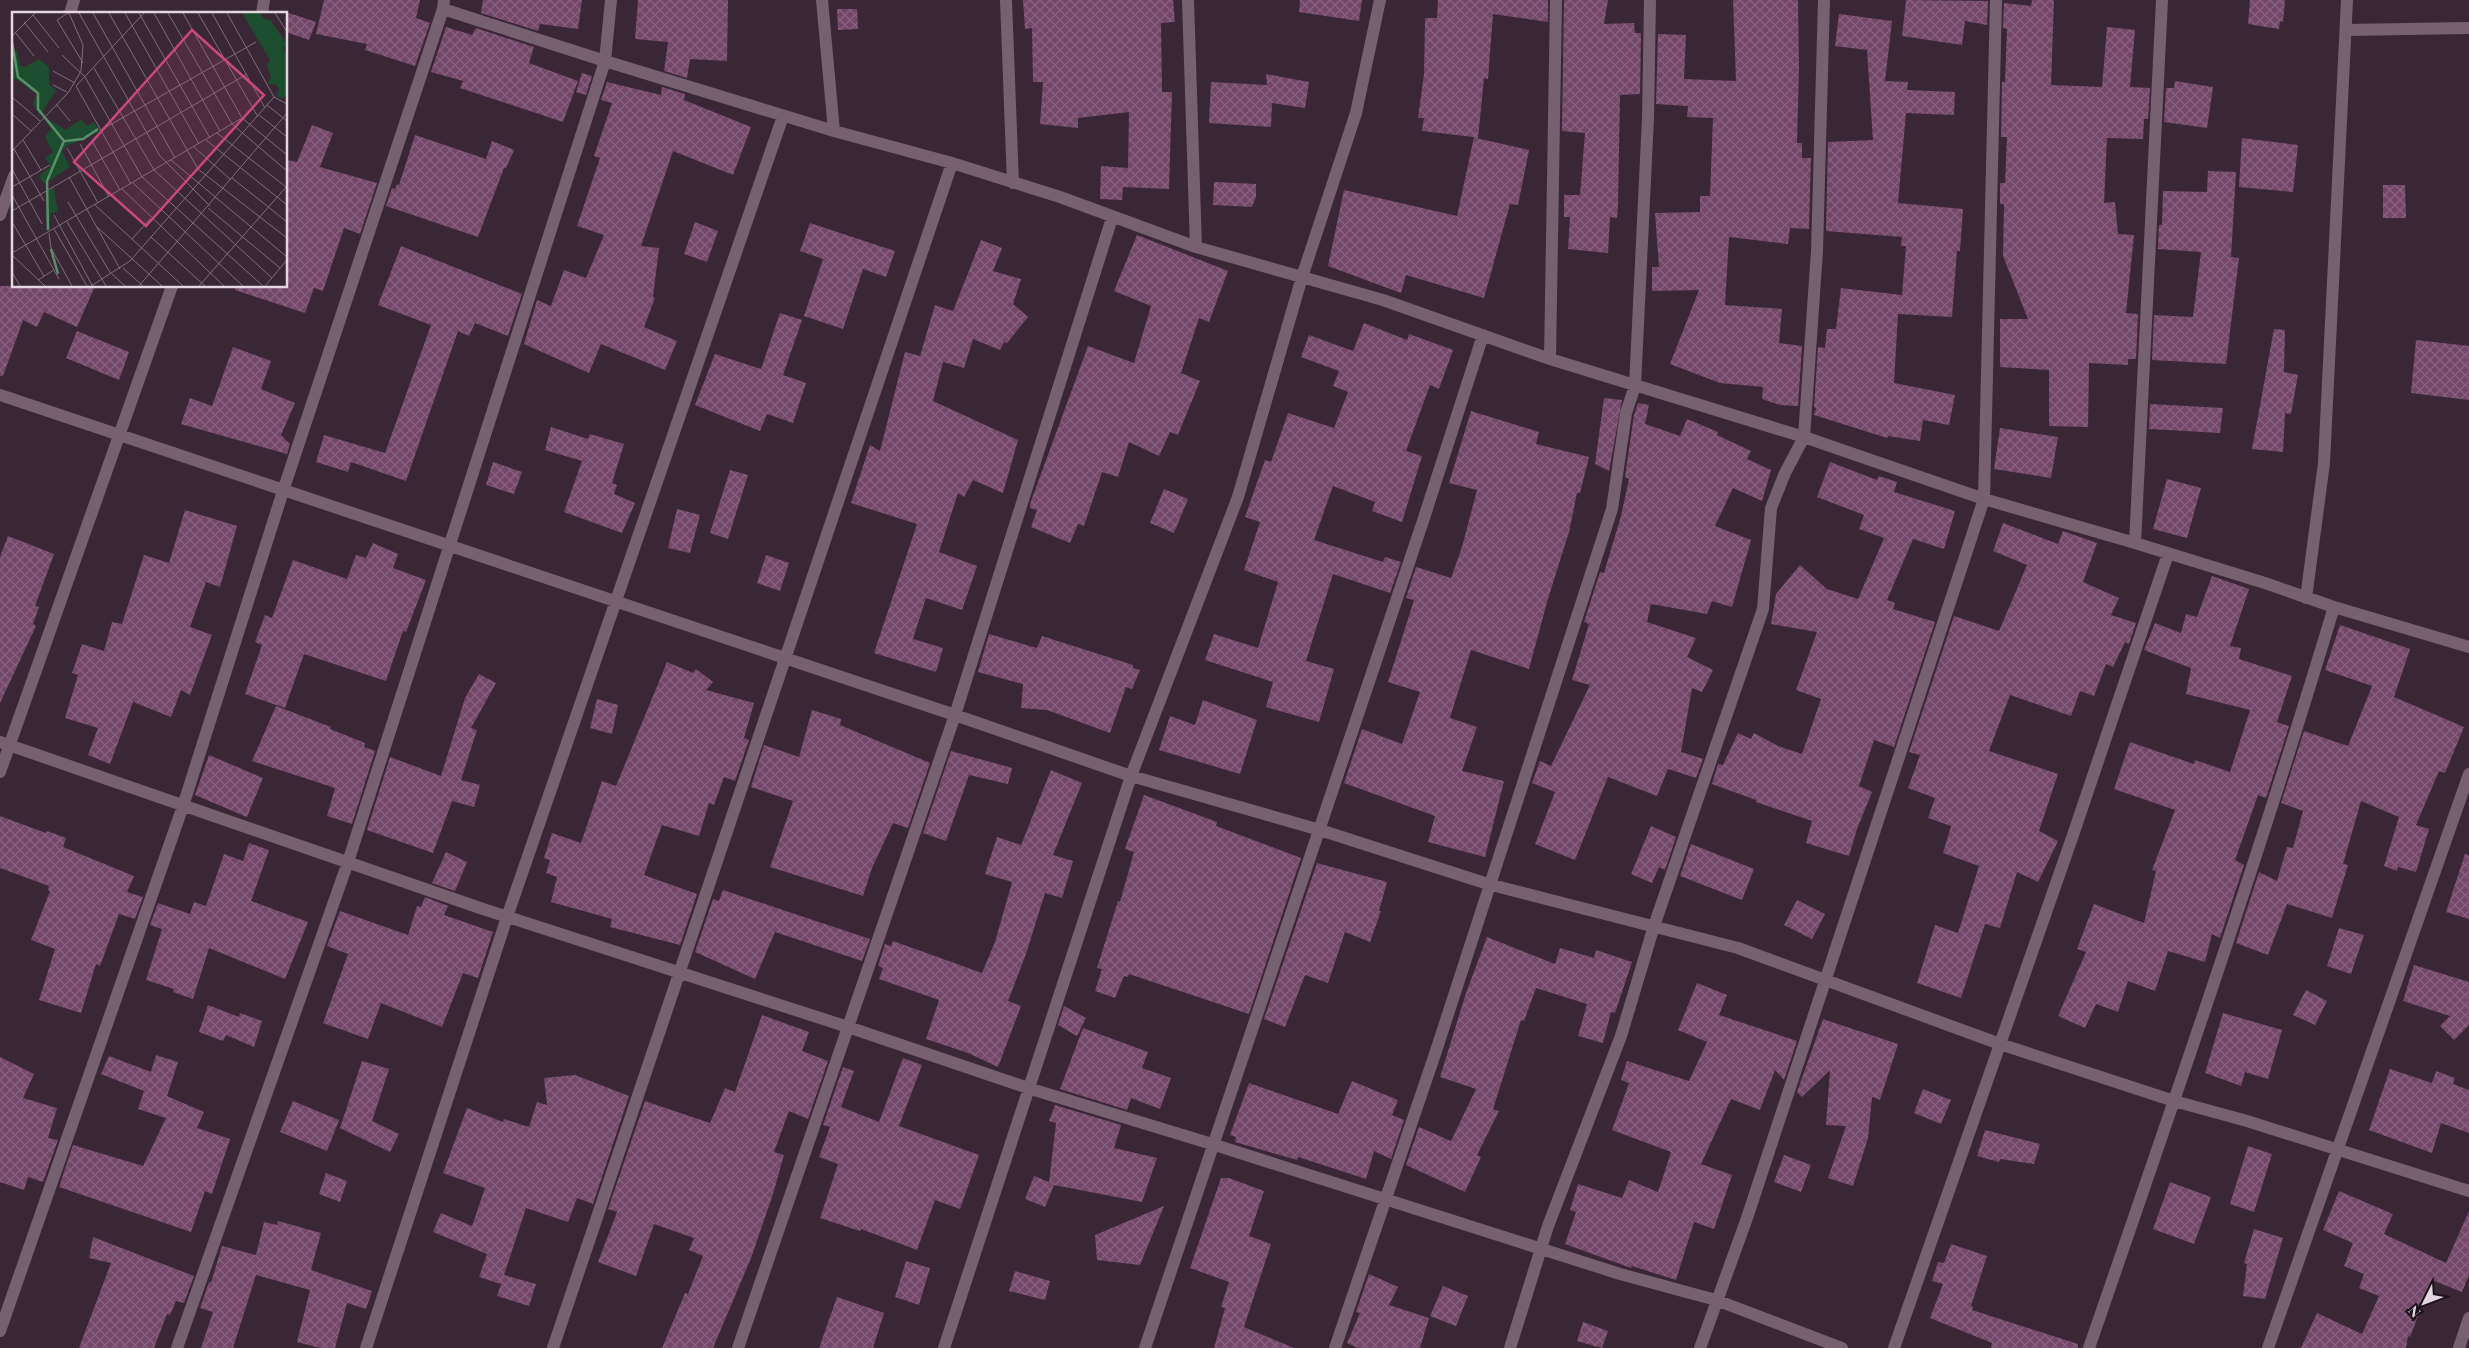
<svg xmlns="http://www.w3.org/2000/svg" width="2469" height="1348" font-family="'Playfair Display',serif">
	<defs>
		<pattern id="building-cross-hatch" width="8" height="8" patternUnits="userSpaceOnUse" patternTransform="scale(1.25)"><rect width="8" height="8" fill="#744769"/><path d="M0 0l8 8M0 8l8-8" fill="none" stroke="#88617e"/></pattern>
	</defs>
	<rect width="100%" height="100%" fill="#3a2735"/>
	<path fill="url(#building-cross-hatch)" d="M324,0H420L416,18L430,23L415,66L365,50L367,44L316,34Z
		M483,0H582L578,29L540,24L538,31L481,13Z
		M638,0H728L727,61L690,59L687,78L664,71L668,42L635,39Z
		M1023,0H1173L1175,22L1161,23L1162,92H1172L1169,189L1123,187L1122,200L1100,199L1101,166L1128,168L1129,112L1078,118V128L1040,124L1043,82H1033L1032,28L1025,29Z
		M1300,0H1362L1359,21L1299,12Z
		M1438,0H1548V22L1493,14L1488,79L1484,78L1478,138H1476L1529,150L1518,205L1510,204L1484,298L1406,275L1401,293L1328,266L1344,190L1457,216L1474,137L1422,131L1424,118H1418L1424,74L1425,18H1437Z
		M1564,0H1608L1604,24L1634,23L1635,33H1641L1640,94L1620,95L1618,205L1617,218L1610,217L1608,253L1568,249L1570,217H1564V195H1580L1585,133L1562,131Z
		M1733,0H1798L1799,68L1797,143H1802V158H1811L1809,229L1790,228L1788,244L1729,237L1725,305L1782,309L1779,343L1802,346L1798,406L1780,405L1762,399L1763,387L1720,383L1670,364L1699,290L1652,291V267H1659L1655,213L1700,212V196H1710L1713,118L1687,117L1688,106L1656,104L1658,34L1686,35L1684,79L1736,81Z
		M1906,0L1988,1L1987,25L1965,21L1962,45L1902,36Z
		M2032,0H2054L2051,85L2102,87L2107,27L2135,30L2130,87L2150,88L2148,119H2144L2143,139L2107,138L2104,203L2115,202L2118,234L2134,235L2126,313L2138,314L2136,359H2128V365L2089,363L2088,427L2049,426V370L2000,367V319H2028L2003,256L2004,204H2000V183H2005L2007,137H2001L2002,82H2005L2007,29L2003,28L2004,3L2031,6Z
		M2250,0H2285L2283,22L2280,21L2279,29L2248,24Z
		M837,9H857L858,29L838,30Z
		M286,12L316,22L309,40L286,32Z
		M1839,14L1892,21L1885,81L1908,82L1907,90L1955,92L1954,115L1906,113L1898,203L1963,209L1960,251H1957L1952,317L1898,314L1894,383L1955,395L1949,425L1923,420L1920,441L1888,436L1887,438L1814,415L1816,408L1814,407L1818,347L1825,348L1827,329H1836L1841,288L1902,295L1906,246H1901L1902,237L1826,231L1828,142L1873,140L1867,50L1835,46Z
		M446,27L472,35L476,28L534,47L529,63L578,81L563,122L460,88L463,81L431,72Z
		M582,73L592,76L586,95L576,92Z
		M1266,74L1309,82L1305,108L1272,103L1271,127L1209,123L1211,82L1267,85Z
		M2175,81L2213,87L2207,128L2164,122L2166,88H2174Z
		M607,82L661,95L662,87L685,94L684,100L751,127L733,175L673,151L641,246L659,248L653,297L655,298L644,327L677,341L665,370L601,344L589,373L524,344L537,300L551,306L564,270L586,278L604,235L577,226L600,158L594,156L612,103L601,100Z
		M312,125L333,133L320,167L377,183L360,234L344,228L323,291L314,288L305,313L235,290V286H286V160L297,162Z
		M415,135L486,159L492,141L514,150L506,168H504L478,237L386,206L392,188L395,189L397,184L399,185Z
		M2242,138L2298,145L2293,192L2239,187Z
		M2208,171L2236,172L2231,257L2239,258L2226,364L2152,360L2154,315L2193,317L2201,252L2158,249L2159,225H2162L2163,191L2207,192Z
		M1214,182L1256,184V197L1252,207L1213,205Z
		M2383,185H2405L2406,218H2383Z
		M695,222L718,231L707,262L684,254Z
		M810,223L895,251L886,277L863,269L843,329L804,316L823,259L800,251Z
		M1137,235L1228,271L1209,322L1199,318L1181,373L1200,381L1178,435L1170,432L1159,456L1129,442L1118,477L1102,472L1084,526L1078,524L1070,543L1031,527L1037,510L1030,508V504L1088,346L1134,363L1151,306L1114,291Z
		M981,240L1002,248L993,271L1021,279L1013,304L1028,317L1007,343L1004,342L1000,350L973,339L964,368L943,362L933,401L1018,440L1003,493L973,480L964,497L958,493L939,552L977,566L962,610L926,598L913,639L943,648L936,672L874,653L917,524L851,503L870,445L880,451L905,352L920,356L935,305L953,311Z
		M401,246L522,294L508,336L475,323L469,336L458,331L406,481L351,462L348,472L316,462L324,435L385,453L431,325L378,305Z
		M0,286H95L77,327L44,312L37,327L23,320L3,376H0Z
		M780,313L802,320L783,375L806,383L793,423L767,414L760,431L695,405L715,354L761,369Z
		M1364,323L1407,340L1409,334L1453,350L1439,389L1430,385L1406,451L1422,456L1402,522L1372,511L1375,502L1333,486L1314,540L1383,562L1385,557L1401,562L1390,593L1333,574L1306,661L1334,669L1319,722L1266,707L1273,682L1205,660L1214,634L1258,648L1278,582L1244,570L1260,522L1245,517L1265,460L1271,462L1288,413L1334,428L1348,392L1333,386L1339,371L1301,357L1309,335L1353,351Z
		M2274,329L2285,330L2284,372L2298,375L2291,414L2285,413L2283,452L2252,449Z
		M77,331L129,352L119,380L66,358Z
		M2416,340L2469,346V400L2411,393Z
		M233,347L271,361L261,389L295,403L281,435L290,444L287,454L181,424L190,398L212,406Z
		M1604,398L1622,400L1609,471L1595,464Z
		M1638,403L1649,405L1645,424L1680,436L1687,419L1718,432L1717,435L1751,451L1747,459L1771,470L1762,501L1733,488L1715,526L1751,540L1732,607L1712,601L1707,614L1651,604L1647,622L1696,638L1687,657L1713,670L1702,692L1692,688L1681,752L1703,759L1696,778L1668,769L1657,796L1608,777L1575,860L1535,844L1555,792L1532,783L1540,761L1551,766L1590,685L1572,680L1589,624L1584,622L1600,572L1604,573L1621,516L1629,479L1625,477L1634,415Z
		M2150,404L2223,408L2220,433L2149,429Z
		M1471,411L1539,432L1536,444L1589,457L1580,493H1577L1569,532L1547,602L1529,669L1471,650L1450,718L1477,727L1462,771L1504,781L1485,857L1428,842L1435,816L1344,783L1362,729L1402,744L1420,692L1388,682L1414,600L1406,598L1416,567L1451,578L1462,547L1477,490L1449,483Z
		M551,427L588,439L590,434L624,444L612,483L617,485L614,494L635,503L622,533L564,512L582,461L545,450Z
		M2000,428L2058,437L2051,478L1994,469Z
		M493,462L522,472L514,494L486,485Z
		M1830,462L1877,480L1879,476L1897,482L1894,492L1955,511L1944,549L1913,539L1887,600L1895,603L1893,609L1935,622L1894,747L1874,740L1859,786L1872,792L1857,829L1849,856L1806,843L1812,821L1756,802V800L1712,784L1718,764L1723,765L1738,733L1751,739L1754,733L1778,746L1802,754L1821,699L1796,690L1817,632L1771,624L1776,594L1800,565L1827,589L1858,599L1884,538L1859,529L1864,515L1817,497Z
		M730,470L748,475L728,539L710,533Z
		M2167,479L2201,488L2187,538L2153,529Z
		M1164,489L1188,499L1174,533L1150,523Z
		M677,509L700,515L690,553L668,548Z
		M185,510L237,526L220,587L206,582L190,627L212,635L190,695L181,690L171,717L133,702L110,764L88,755L98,728L65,718L78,675L72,673L82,644L104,651L112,622L122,624L144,555L169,563Z
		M2003,523L2058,544L2063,531L2097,543L2083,582L2119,598L2111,615L2136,623L2129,644L2125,642L2113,667L2106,664L2094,696L2080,691L2071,716L2010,695L1989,751L2058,774L2039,831L2058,841L2038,882L2017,872L2000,928L1985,924L1961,998L1917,983L1935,925L1958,933L1979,866L1943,853L1951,826L1928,818L1935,798L1908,788L1920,755L1909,752L1954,616L1999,631L2027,565L1993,551Z
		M8,536L54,554L35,606L39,607L33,624L36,626L0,703V557Z
		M373,543L398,554L393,568L426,580L406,632L403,631L386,681L304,654L285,708L245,694L262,645L255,642L265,615L272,618L293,560L347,579L356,555L366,558Z
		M766,555L789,563L780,591L757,583Z
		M2212,576L2249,589L2230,646L2241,648L2239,659L2292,676L2277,722L2289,726L2266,798L2258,795L2235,860L2244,865L2220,938L2212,934L2205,962L2168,951L2155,991L2128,981L2118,1012L2096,1004L2085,1028L2058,1016L2086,952L2077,949L2094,904L2144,923L2156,871L2152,870L2175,810L2114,789L2130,742L2194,764L2195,760L2230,772L2250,710L2186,694L2191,668L2144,650L2155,623L2181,633L2186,614L2197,617Z
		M2340,625L2410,649L2394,697L2464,727L2445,773L2439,771L2416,825L2429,829L2416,872L2398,867L2397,871L2384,866L2399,817L2361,801L2343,864L2348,865L2332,918L2287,904L2268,955L2236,943L2259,872L2277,881L2287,847L2293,848L2303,811L2281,803L2304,731L2348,746L2372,686L2325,670Z
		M989,634L1037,648L1042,636L1133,665V668L1140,670L1132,689L1126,687L1110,733L1047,710L1021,708L1023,684L978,672Z
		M667,662L693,673L696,669L713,682L706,690L754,703L744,738L749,740L735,781L724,777L714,805L709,803L699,836L662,825L644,875L697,894L680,945L610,927L612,919L551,902L557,877L546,873L550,860L544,858L552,833L581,843L602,781L616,786Z
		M479,674L496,683L471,728L477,730L461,780L480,785L474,807L452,801L433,853L367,830L390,757L441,776L465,698Z
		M597,699L618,705L612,734L590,728Z
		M1203,700L1257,720L1240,774L1159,750L1170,716L1195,725Z
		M276,706L331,727L330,729L365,743L364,747L375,751L352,824L327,816L335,788L252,761Z
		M812,710L841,719L840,725L930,763L908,828L893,823L872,868L863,896L770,867L793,801L751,787L764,745L799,757Z
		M951,751L1012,768L1008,784L969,775L946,841L923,833Z
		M209,755L263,778L247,817L195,795Z
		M1051,770L1082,783L1053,855L1073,861L1062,898L1045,893L1026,954L1008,1001L1021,1006L998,1067L968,1053L926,1039L939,1000L879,979L883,968L878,966L885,944L891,946L893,941L982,973L995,942L1012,882L985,874L997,837L1021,845Z
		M1144,795L1217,822L1216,826L1301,858L1249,1014L1129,974L1128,977L1124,976L1115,998L1095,991L1102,969L1097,968L1118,901L1120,902L1134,852L1125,849Z
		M0,816L46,833L47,831L66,838L63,847L134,876L127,892L143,897L135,919L119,914L100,966L96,964L81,1013L39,1000L55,949L31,940L50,891L48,890L49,886L0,868Z
		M1651,826L1676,837L1665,870L1659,867L1652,883L1631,874Z
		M249,843L269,850L251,901L308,922L285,979L209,948L193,999L173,992L174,989L146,980L162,929L150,925L158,903L190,914L194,902L206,906L224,854L243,861Z
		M1691,844L1754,869L1742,900L1680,876Z
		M446,852L467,862L455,891L432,883Z
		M2465,854L2469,855V919L2446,912Z
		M1317,863L1387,882L1379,911H1381L1370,942L1345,932L1328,983L1305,975L1285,1027L1264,1019Z
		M723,890L870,939L862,961L775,932L755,979L695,952L713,899L719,901Z
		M425,897L448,906L444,915L493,932L478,978L463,973L442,1027L381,1003L368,1039L323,1023L348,954L327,946L340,911L408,935L417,906L421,907Z
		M1797,900L1825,914L1812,939L1784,925Z
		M2339,928L2364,935L2351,974L2327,966Z
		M1487,937L1555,964L1560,948L1594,958L1596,950L1632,962L1615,1013L1611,1012L1603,1043L1578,1036L1587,1004L1536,988L1524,1021L1521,1020L1493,1109L1499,1111L1477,1155L1481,1157L1465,1192L1406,1165L1419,1127L1451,1141L1476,1089L1440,1077L1466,993Z
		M2414,965L2469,982V1025L2454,1040L2440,1026L2450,1016L2403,1001Z
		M1697,983L1727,995L1719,1015L1797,1041L1784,1080L1775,1070L1760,1110L1731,1099L1701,1164L1732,1175L1714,1229L1694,1222L1676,1280L1632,1266L1631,1268L1565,1244L1576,1212L1570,1210L1578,1184L1622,1198L1629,1180L1658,1192L1671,1152L1612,1130L1629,1083L1621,1080L1627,1061L1689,1081L1707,1042L1678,1030Z
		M2306,990L2327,1001L2315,1025L2293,1015Z
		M208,1005L239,1017L240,1013L262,1021L254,1047L226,1035L223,1041L199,1032Z
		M1064,1006L1086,1018L1077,1036L1058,1025Z
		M2223,1013L2282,1030L2268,1079L2245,1072L2241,1086L2205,1073Z
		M762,1015L809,1032L802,1051L828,1061L808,1119L789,1111L774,1152L784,1155L773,1194L751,1258L713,1348H662L685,1293L688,1294L703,1256L689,1250L694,1238L654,1224L636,1276L598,1262L617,1212L608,1209L645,1101L710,1123L725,1088L735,1092Z
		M1823,1019L1898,1044L1880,1100L1872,1097L1868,1138L1853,1186L1828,1178L1846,1126L1826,1125L1830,1070L1802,1097L1797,1092Z
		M1083,1028L1148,1052L1142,1068L1171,1078L1160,1109L1131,1098L1127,1110L1060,1089Z
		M156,1055L178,1062L167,1096L204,1112L197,1128L230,1139L212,1194L205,1191L191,1232L59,1187L73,1145L143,1166L166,1118L138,1109L144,1091L101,1074L109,1056L151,1072Z
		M0,1057L34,1074L23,1098L57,1108L48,1138L58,1140L43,1182L28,1177L24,1190L0,1182Z
		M903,1058L922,1065L899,1126L979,1155L960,1209L935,1200L917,1250L861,1229L860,1231L820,1218L838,1164L819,1157L830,1127L823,1125L843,1067L854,1071L841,1107L879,1122Z
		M362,1061L389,1069L372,1121L399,1134L390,1152L340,1128Z
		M2390,1069L2432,1083L2436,1071L2455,1078L2453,1084L2469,1090V1133L2441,1123L2432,1153L2369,1130Z
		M575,1075L629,1096L593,1204L577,1198L568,1222L526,1208L504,1275L536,1284L529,1306L497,1296L501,1284L479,1277L487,1254L433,1232L441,1213L472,1226L485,1188L443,1173L467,1108L503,1122L504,1119L529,1127L537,1102L547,1105L544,1078Z
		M1352,1081L1398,1100L1392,1115L1404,1120L1391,1159L1374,1151L1366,1179L1298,1157L1297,1160L1235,1142L1236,1137L1230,1135L1249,1083L1338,1114Z
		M1923,1089L1951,1100L1941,1124L1914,1113Z
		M293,1101L339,1120L327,1151L280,1132Z
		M1055,1105L1121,1125L1114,1148L1157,1158L1142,1202L1054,1185L1045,1207L1025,1199L1034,1176L1049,1182L1056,1123L1049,1121Z
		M1985,1130L2040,1144L2034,1164L2000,1159L1999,1162L1977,1156Z
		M2248,1146L2272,1154L2254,1212L2230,1204Z
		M1784,1155L1811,1165L1801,1192L1774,1182Z
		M326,1173L347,1181L340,1202L319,1194Z
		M1221,1178H1229L1264,1191L1249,1236L1271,1244L1244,1327L1294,1348H1214L1225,1308L1221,1307L1229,1282L1190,1268Z
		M2170,1182L2211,1197L2194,1244L2153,1229Z
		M2339,1191L2393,1214L2384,1234L2446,1263L2469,1211V1275L2462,1292L2432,1280L2410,1337L2408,1336L2406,1348H2301L2317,1313L2362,1334L2379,1296L2359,1288L2364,1274L2344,1266L2353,1243L2323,1230Z
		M1164,1206L1140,1265L1097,1260L1095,1235Z
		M278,1221L321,1233L311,1270L372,1291L366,1309L347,1303L335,1348H320L297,1342L310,1290L256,1275L233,1348H201L213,1312L200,1308L209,1282L211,1283L222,1246L256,1255L264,1222L277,1225Z
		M2254,1229L2283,1238L2265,1299L2243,1296L2247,1264L2244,1263Z
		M93,1237L194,1276L184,1303L176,1301L170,1315L167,1314L154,1348H79L111,1263L89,1258Z
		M1951,1244L1987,1256L1971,1306L1973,1307L1972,1310L2078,1344V1348H1991L1992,1343L1930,1318L1943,1284L1932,1281L1938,1262L1944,1263Z
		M906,1261L930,1268L919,1305L895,1297Z
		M1015,1271L1050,1281L1045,1300L1009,1291Z
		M1369,1274L1398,1287L1389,1305L1429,1318L1420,1348H1358L1347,1343L1360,1313L1356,1312Z
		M1443,1286L1468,1296L1456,1326L1430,1316Z
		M837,1297L884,1313L873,1348H819Z
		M1583,1322L1608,1331L1602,1348L1577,1341Z"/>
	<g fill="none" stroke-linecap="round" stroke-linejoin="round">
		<path stroke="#766170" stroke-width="12" d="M822,0L834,131
			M1006,0L1013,183
			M1188,0L1196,247
			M443,9L605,61L834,131L952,163L1060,197L1196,247L1383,300L1550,359L1804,437L1984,499L2135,543L2265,583L2334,607L2469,647
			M70,14L74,0
			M262,14L264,0
			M2347,30L2469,28
			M0,215L14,176
			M1550,359L1556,0
			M0,395L955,715L1131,776L1320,830L1488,884L1738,948L2000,1044L2174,1101L2247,1121L2469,1191
			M2135,543L2162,0
			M2306,598L2324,463L2347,0
			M0,742L480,908L848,1027L1031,1089L1212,1144L1620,1274L1716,1300L1842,1348
			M0,772L172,286
			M0,1331L183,806L283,491L443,9L444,0
			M177,1348L348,862L605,61L611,0
			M366,1348L507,917L783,116
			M553,1348L952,163
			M738,1348L955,715L1112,218
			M944,1348L1131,776L1238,497L1302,277L1356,113L1380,0
			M1145,1348L1423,521L1483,335
			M1335,1348L1436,1051L1612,509L1626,413L1635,386L1648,118L1650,0
			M1510,1348L1548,1226L1621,1036L1654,926L1763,609L1771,508L1785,473L1804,437L1817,251L1824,0
			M1700,1348L1747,1218L1984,499L1996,0
			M1894,1348L2073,835L2168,554
			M2089,1348C2174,1102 2259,856 2334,607
			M2268,1348L2469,774
			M2459,1348L2469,1318"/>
	</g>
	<g transform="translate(12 12)">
		<rect width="275" height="275" fill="#3a2735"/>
		<path d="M230,1H248L251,6L259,9L275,32L271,36L275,44V83L270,87L265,84L267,77L263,72H255L259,65L255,53L258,48ZM2,39H5L8,53L13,55L27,47L37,55V72L44,78L28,104L21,92L24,82L4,67H0ZM69,107L74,114L82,110L88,120L54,134L50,140L58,155L32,172L27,164L39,154L33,146L41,140L33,125L39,117L36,112L39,109L54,118ZM42,176L46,200L39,201L38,209H34L36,179Z" fill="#1b4d2e"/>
		<path fill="none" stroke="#5b8e6a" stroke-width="2.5" d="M0,30L6,65L26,81V97L52,129L35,169L36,218M53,129L71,127L86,117M39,237L46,262"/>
		<path fill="none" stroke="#7e6e79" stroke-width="1" d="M56,1L45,8L71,51M67,1L148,144L198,194M81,1L163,146M97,1L186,157L275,226M113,1L187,132M127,1L198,126M142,1L208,119M156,1L220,112L275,159M171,1L230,106L275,143M186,1L246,105M200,1L253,96M215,1L262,85M263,1L275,20M21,3L47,36M12,10L36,40M3,20L22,44M0,24L23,1M50,43L73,65L130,165L251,274M82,56L142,158L260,266M41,59L63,71M41,73L55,80M64,74L119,172M64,74L132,1M0,85L28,109M44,92L58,109M255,93L275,109M0,102L19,119M247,103L275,125M89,118L244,30M205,121L274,175M11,128L29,158M194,128L275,193M80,129L108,178M68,132L97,185M182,135L219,168M55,136L86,191M2,137L32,189M0,139L56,81L69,59L71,33L57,1M159,148L275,245M0,157L30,212M57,165L108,257M220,166L275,210M121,171L231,274M0,175L38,153M110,177L212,274M0,183L47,267M56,190L99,262M83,193L171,274M196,196L268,256M0,199L235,62M42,203L80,273M0,210L32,264M55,210L94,274M85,215L150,274M42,217L75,274M37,221L39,236L60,274M139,225L193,274M120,227L138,207M0,241L230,106M0,243L33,274M111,256L131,274M0,260L8,274M100,262L113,274M26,268L42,258M79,274L118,249L262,85L275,92M127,274L275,101M187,274L275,174M253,274L275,248"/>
		<path fill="#ca487c" fill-opacity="0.15" stroke="#ca487c" stroke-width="2.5" d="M180,18L252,83L134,214L62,150Z"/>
		<rect width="275" height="275" fill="none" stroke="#e4d8e0" stroke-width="2.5"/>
	</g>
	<g transform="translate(2424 1303) rotate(228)" stroke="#1c131a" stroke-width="4" paint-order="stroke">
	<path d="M0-4L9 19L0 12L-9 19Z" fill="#e4d8e0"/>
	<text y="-8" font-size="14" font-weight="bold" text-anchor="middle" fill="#e4d8e0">N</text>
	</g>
</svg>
